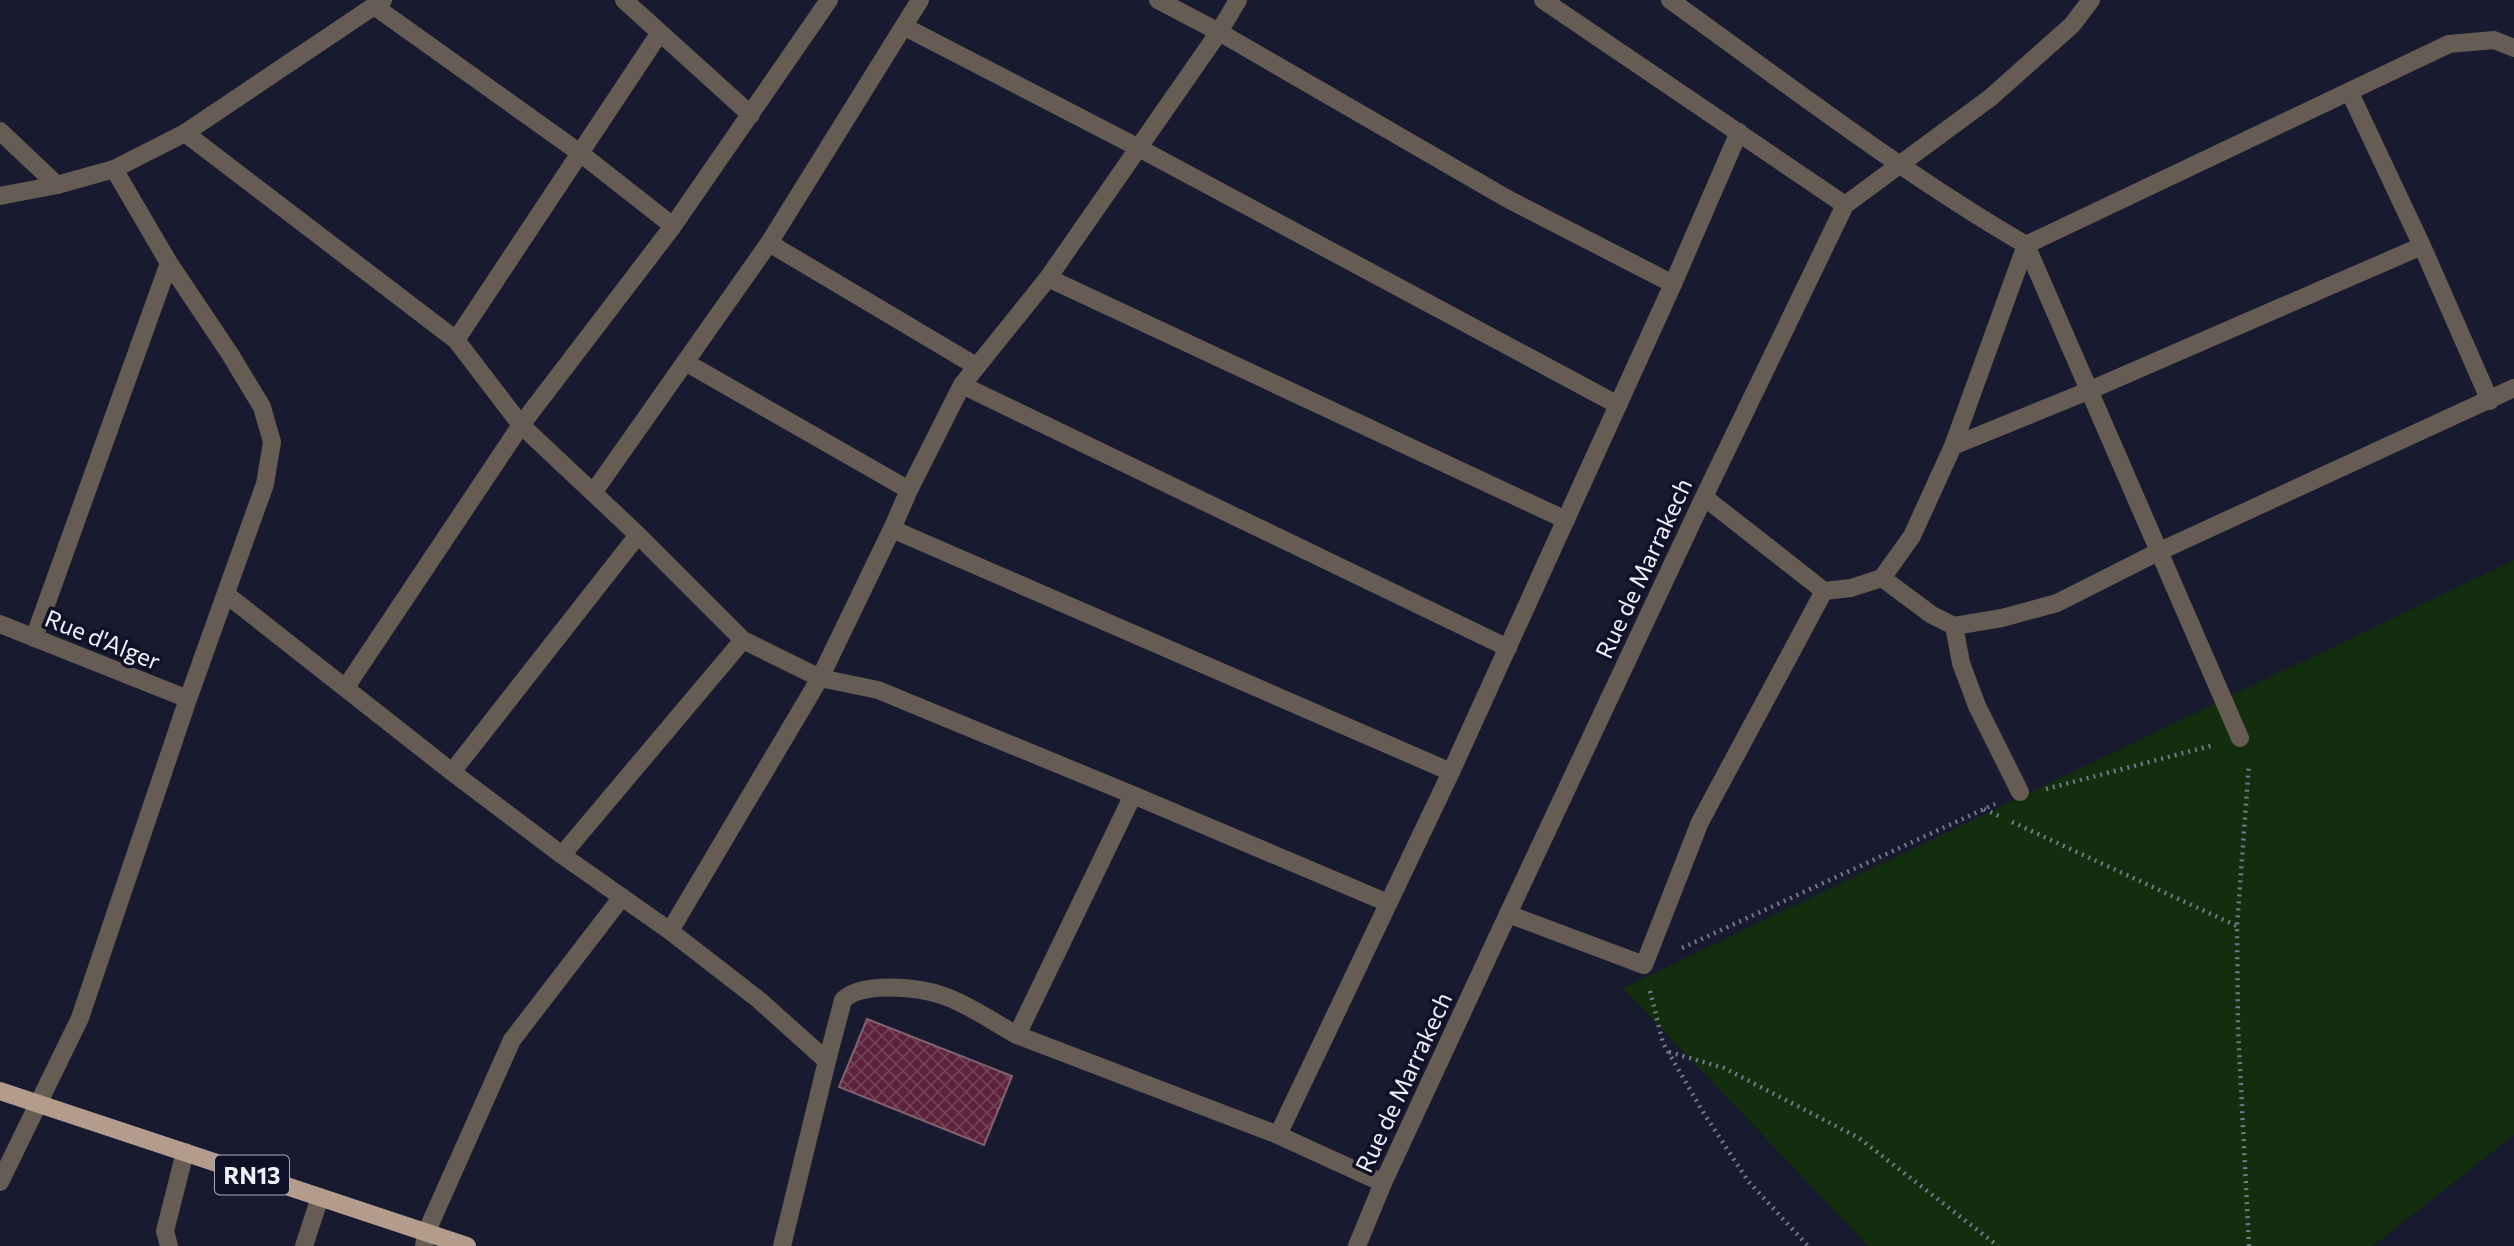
<svg xmlns="http://www.w3.org/2000/svg" width="2514" height="1246" font-family="Commissioner,sans-serif">
	<defs>
		<pattern id="building-cross-hatch" width="8" height="8" patternUnits="userSpaceOnUse" patternTransform="scale(1.75)"><rect width="8" height="8" fill="#5d233c"/><path d="M0 0l8 8M0 8l8-8" fill="none" stroke="#754359"/></pattern>
	</defs>
	<rect width="100%" height="100%" fill="#181a30"/>
	<path fill="#122e0e" d="M2514,560V1135L2373,1246H1868L1623,988Z"/>
	<path fill="url(#building-cross-hatch)" stroke="#81626d" stroke-width="2" d="M867,1019L1012,1076L984,1145L839,1087Z"/>
	<g fill="none" stroke-linecap="round" stroke-linejoin="round">
		<path stroke="#757789" stroke-width="4.5" stroke-dasharray="2 5" stroke-linecap="butt" d="M2046,789L2214,745
			M1984,809L2001,817
			M2012,822L2237,926
			M1682,948L1995,804
			M1650,991L1663,1043L1703,1112L1748,1181L1808,1246
			M1669,1052L1724,1068L1859,1138L1998,1246
			M2249,1246L2238,1027L2237,926L2249,764"/>
		<path stroke="#675c54" stroke-width="18" d="M624,0L751,115
			M1158,0L1219,32L1506,198L1673,284
			M374,6L580,153L673,226
			M905,27L1137,147L1618,405
			M0,131L57,185
			M185,133L456,340L521,425L638,535L743,640L820,678L878,690L1133,795L1388,903
			M769,243L976,366
			M1048,278L1566,520
			M456,340L659,34
			M685,362L909,490
			M962,385L1508,648
			M593,493L769,243L920,0
			M892,529L1451,772
			M227,595L452,772L562,855L670,931L759,1000L827,1061L782,1246
			M346,687L521,425L673,226L829,0
			M452,772L638,535
			M562,855L743,640
			M670,931L820,678L892,529L909,490L962,385L1048,278L1219,32L1238,0
			M512,1040L622,897
			M827,1061L843,1000C862,981 920,987 944,996C968,1004 995,1023 1017,1035L1133,795
			M169,1246L165,1231L185,1152
			M304,1246L320,1197"/>
		<path stroke="#675c54" stroke-width="18" d="M1543,0L1845,205
			M1670,0C1787,84 1901,172 2026,245L2449,44L2494,40L2514,48
			M2350,93L2422,246L2490,401
			M0,196L57,185L114,169L185,133L383,0
			M2026,245L2240,738
			M1953,446L2088,391L2422,246
			M1704,497L1824,591
			M1882,578L1932,615L1954,626L2002,618L2057,603L2158,552L2514,388
			M0,624L188,699
			M1954,626L1961,663L1977,706L2020,792
			M34,638L169,263
			M1508,914L1644,965L1700,822L1824,591L1851,588L1882,578L1912,536L1953,446L2026,245
			M1017,1035L1278,1135L1383,1183
			M1278,1135L1451,772L1673,284L1739,132
			M0,1182L80,1018L188,699L265,484L272,442L262,407L230,354L169,263L114,169
			M424,1246L426,1233L512,1040
			M1357,1246L1383,1183L1508,914L1704,497L1845,205L1990,98L2072,25L2091,0"/>
		<path stroke="#b39c8c" stroke-width="18" d="M0,1091L467,1246"/>
	</g>
	<g text-anchor="middle" dominant-baseline="central" stroke-width="7" stroke-linejoin="round" paint-order="stroke">
		<rect fill="#101126" stroke="#acaebc" stroke-width="2" x="215" y="1155.5" width="74" height="39" rx="5"/>
		<g font-size="23" font-weight="bold" fill="#eff1fd">
			<text x="252" y="1175">RN13</text>
		</g>
		<g font-size="24" fill="#eff1fd" stroke="#101126">
			<text transform="translate(1643 568) rotate(-65)">Rue de Marrakech</text>
			<text transform="translate(103 639) rotate(22)">Rue d'Alger</text>
			<text transform="translate(1403 1082) rotate(-65)">Rue de Marrakech</text>
		</g>
	</g>
</svg>
